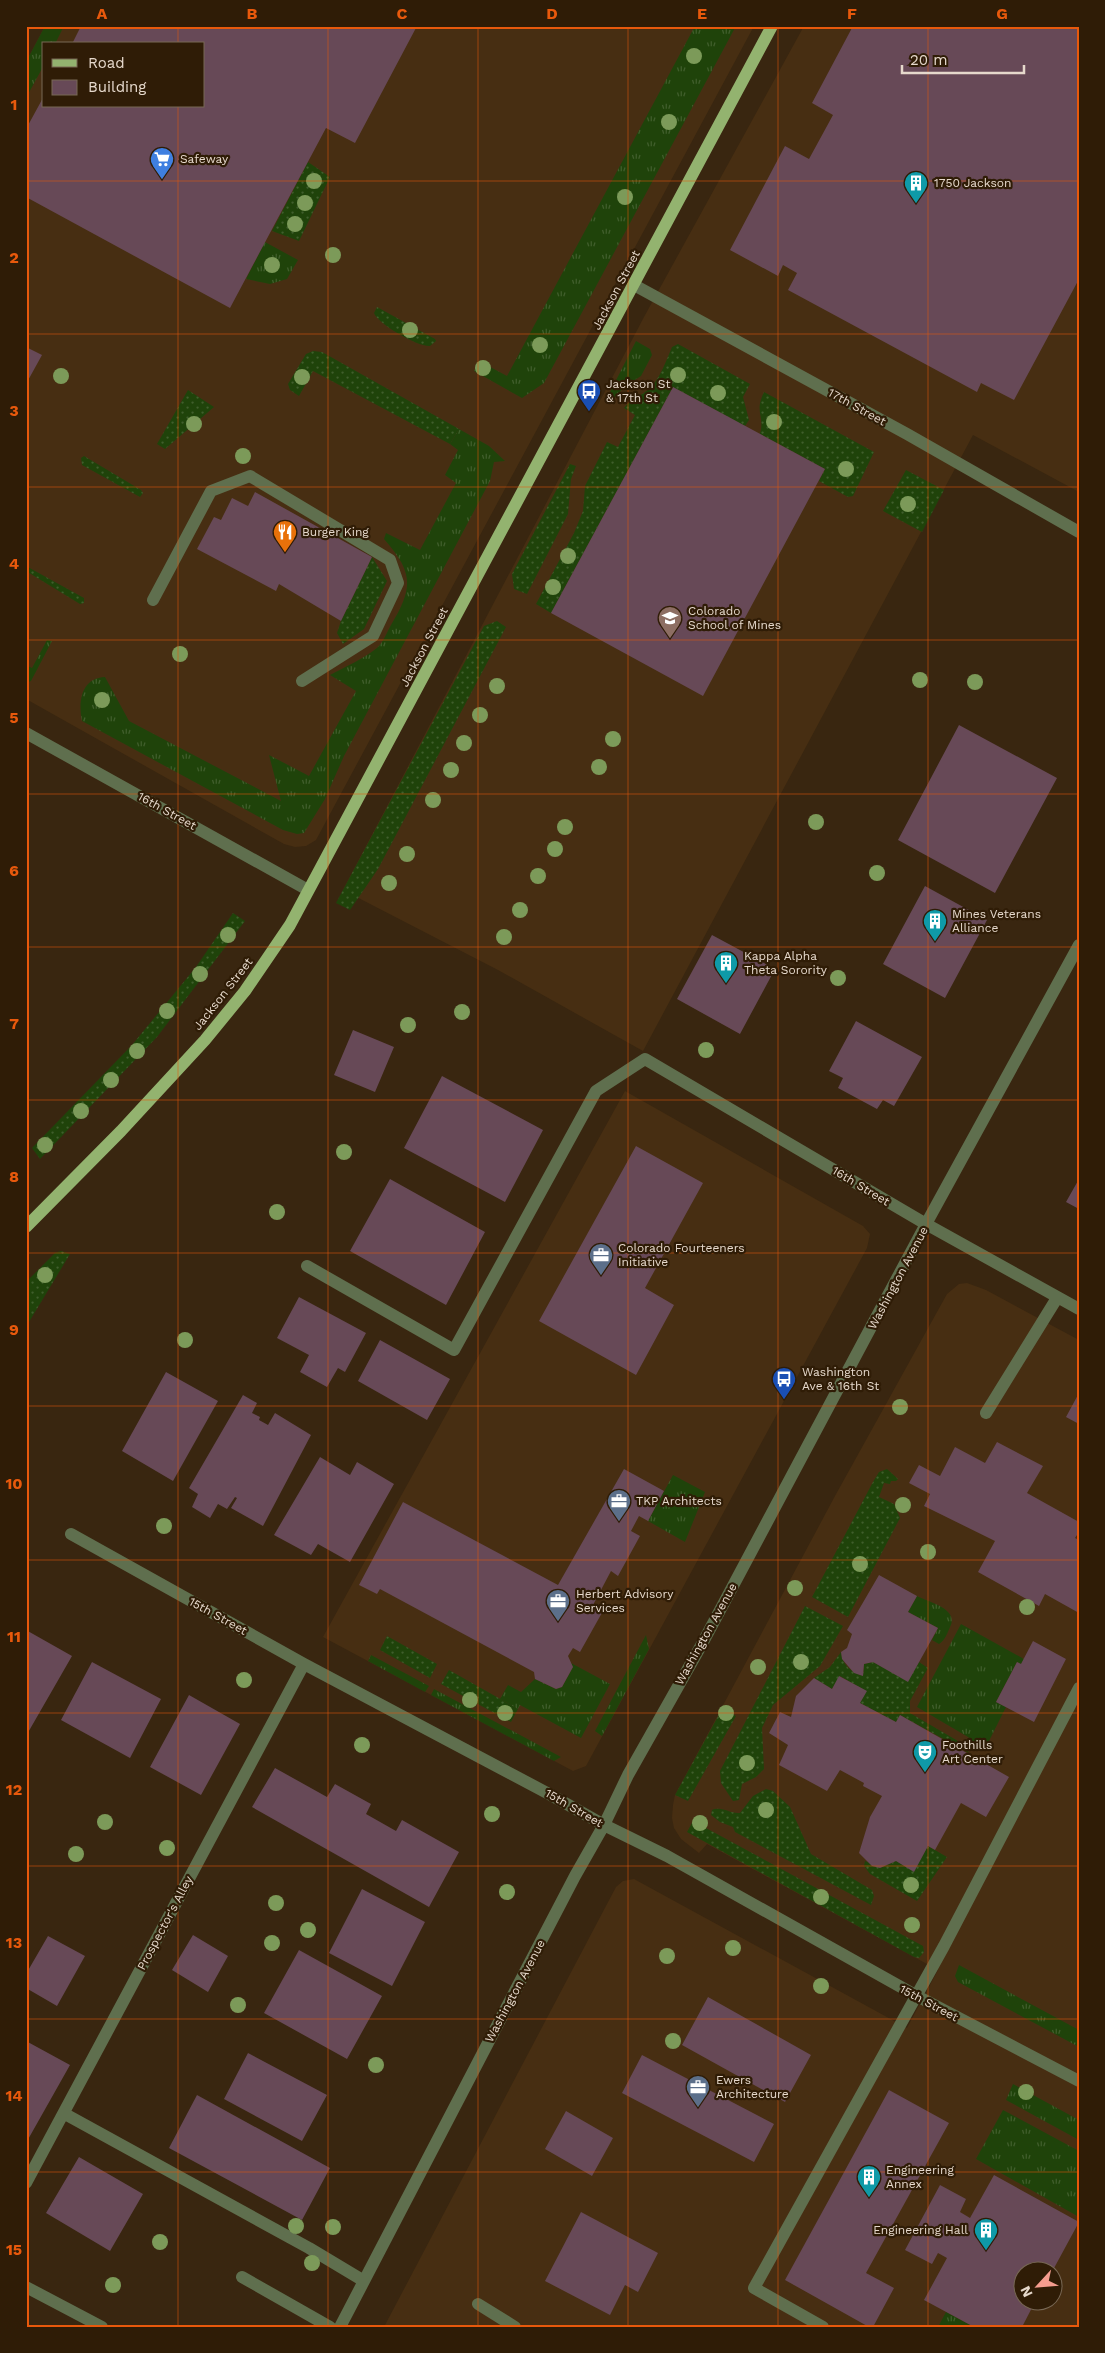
<svg xmlns="http://www.w3.org/2000/svg" width="1105" height="2353" font-family="'Work Sans',sans-serif">
	<defs>
		<pattern id="grass-tufts" width="24" height="20" patternUnits="userSpaceOnUse" patternTransform="scale(1.25)"><rect width="24" height="20" fill="#1f430a"/><path d="M3 7l-1-3M5 7V3M7 7l1-3M15 17l-1-3M17 17v-4M19 17l1-3" fill="none" stroke="#405e2c"/></pattern>
		<pattern id="garden-dots" width="8" height="8" patternUnits="userSpaceOnUse" patternTransform="scale(1.25)"><rect width="8" height="8" fill="#1f430a"/><path d="M2 2h.1M6 6h.1" fill="none" stroke="#405e2c" stroke-width="1.8" stroke-linecap="round"/></pattern>
	</defs>
	<rect width="100%" height="100%" fill="#392610"/>
	<path fill="#472e12" fill-rule="evenodd" d="M45,26H754L316,840L306,846L295,847L284,844L26,699V62ZM44,44H204V106H44Z
		M804,26H1079V492L973,435L643,1051L498,970L343,890L644,317Z
		M625,1091L863,1226L870,1234L867,1248L586,1766L573,1771L323,1637Z
		M967,1283L986,1290L1079,1340V2327H384L616,1887L623,1881L634,1879L907,2028L938,1970L707,1844L699,1853L681,1839L674,1828L672,1818L673,1805L675,1795L835,1496L947,1294L959,1284ZM1022,2270H1052V2300H1022Z"/>
	<path fill="url(#grass-tufts)" d="M45,26H64L55,44H44V65L26,98V62Z
		M695,26H736L544,383L522,398L474,371L479,361L507,376Z
		M265,242L298,260L287,279L270,284L246,279Z
		M636,341L650,349L652,355L641,376L624,387L611,402L607,398Z
		M459,429L489,446L505,461L494,462L490,481L344,756L325,799L304,833L297,834L283,830L82,721C78,702 81,678 105,677L129,721L281,801L269,755L309,776L356,691L330,675C345,667 363,659 377,648C383,643 387,632 391,625C414,587 413,572 384,539L386,533L420,550L456,483L445,475L458,450L450,444Z
		M47,640L52,641L31,681L26,683V665L32,668Z
		M673,1475L705,1492L685,1542L648,1521Z
		M917,1596C931,1603 959,1609 950,1627C947,1634 945,1640 939,1644L932,1640L938,1628L908,1612Z
		M961,1624L1024,1659L1021,1664L1017,1662L996,1702L1006,1707L984,1751L968,1737L917,1707Z
		M646,1635L649,1649L602,1736L595,1731Z
		M371,1655L429,1686L425,1692L368,1661Z
		M571,1663L610,1684L581,1738L520,1705L518,1709L500,1699L508,1685L521,1692L535,1679L556,1689L562,1687L573,1667Z
		M434,1689L561,1757L554,1761L431,1695Z
		M959,1965L1079,2030V2047L958,1982L955,1976Z
		M1013,2084L1079,2120V2140L1006,2100Z
		M1003,2110L1079,2151V2217L976,2159Z
		M946,2312L974,2327H938Z"/>
	<path fill="url(#garden-dots)" d="M308,162L330,177L299,241L272,231Z
		M377,307L435,339L436,341L430,346C418,347 378,324 374,313Z
		M678,344L750,384L743,397L749,420L745,426L673,387L551,613L536,604L574,533L583,511L585,486L607,442L618,447L635,415L624,408C634,396 640,397 649,389C660,379 666,361 672,347Z
		M313,351L322,352L459,429L450,444L313,371L299,396L290,390L288,384L306,354Z
		M188,390L214,407L165,449L157,444Z
		M764,392L874,452L853,496L848,497L819,481L825,469L760,434C765,415 754,413 764,392Z
		M84,456L141,490L143,493L140,497L82,465L81,458Z
		M570,464L576,466L571,479L568,514L527,594L514,589L512,574Z
		M906,470L944,490L922,532L883,511Z
		M372,557L387,581L364,629L343,644L337,633L341,621Z
		M26,566L84,598V603L80,604L26,571Z
		M497,621L506,627L378,869L350,910L336,903L484,626Z
		M233,913L245,921L157,1037L40,1159L32,1148L132,1045L196,967Z
		M61,1251L70,1254L26,1327V1282L55,1253Z
		M887,1469L898,1479L896,1481H891L890,1484L884,1483L879,1497L894,1504L900,1518L848,1617L812,1597L873,1482L879,1472Z
		M805,1606L843,1626L820,1666L773,1705L762,1728L764,1769L756,1777L742,1784L739,1800L733,1801L721,1783L720,1771Z
		M387,1636L437,1664L430,1678L380,1650Z
		M841,1652C842,1665 851,1672 863,1676L864,1664L873,1662L908,1681L919,1662L928,1668L910,1701V1713L963,1744L969,1753L900,1715L896,1722L860,1703L866,1691L840,1676L832,1689L814,1678L830,1667Z
		M449,1670L518,1709L511,1722L441,1684Z
		M722,1709L736,1716L688,1801L675,1795Z
		M766,1789L773,1791L790,1807L811,1854L872,1890L874,1896L871,1905L735,1832L733,1827L720,1822L711,1815L712,1810C723,1806 729,1814 740,1813L753,1796Z
		M693,1821L923,1946L924,1952L919,1958L914,1957L687,1832Z
		M928,1846L947,1857L917,1901L870,1874L864,1866L865,1861L880,1868L896,1861L914,1871Z"/>
	<path fill="#674957" d="M81,26H417L355,143L326,128L230,308L26,197V129L44,96V106H204V44H72Z
		M853,26H1079V279L1014,400L981,383L977,392L788,290L797,273L783,265L778,276L730,250L785,146L809,159L833,115L812,103Z
		M26,347L42,355L26,384Z
		M673,387L825,469L703,696L551,613Z
		M255,492L372,557L341,621L279,584L276,591L197,549L214,517L221,520L232,498L248,506Z
		M959,725L1057,778L995,893L898,840Z
		M925,886L987,920L945,998L883,964Z
		M712,935L775,969L740,1034L677,999Z
		M856,1021L922,1057L894,1106L883,1100L877,1109L838,1088L843,1078L829,1071Z
		M353,1030L394,1047L375,1092L334,1075Z
		M442,1076L543,1130L505,1202L404,1148Z
		M636,1146L703,1183L645,1288L674,1305L636,1375L539,1321Z
		M390,1179L485,1232L446,1305L350,1251Z
		M1079,1179V1209L1066,1202Z
		M299,1297L366,1333L345,1372L338,1368L327,1387L300,1372L309,1355L277,1338Z
		M380,1340L450,1379L427,1420L358,1381Z
		M166,1372L218,1401L173,1481L122,1451Z
		M1079,1393V1424L1066,1417Z
		M243,1395L257,1403L252,1413L260,1417L259,1420L268,1425L275,1413L311,1435L263,1526L231,1508L237,1498L235,1497L227,1509L218,1504L210,1518L192,1507L198,1494L189,1488Z
		M997,1442L1043,1466L1027,1493L1079,1522V1532L1075,1538L1079,1540V1613L1045,1594L1039,1606L978,1572L995,1541L924,1506L930,1494L909,1483L919,1465L940,1476L955,1447L985,1463Z
		M320,1457L350,1475L357,1462L394,1484L350,1562L318,1544L311,1555L274,1535Z
		M624,1469L664,1491L648,1521L639,1516L631,1531L640,1536L618,1576L611,1571L593,1605L603,1611L580,1652L573,1648L568,1656L573,1667L562,1687L556,1689L535,1679L534,1672L380,1589L377,1594L359,1585L403,1502L558,1585Z
		M879,1575L917,1596L908,1612L938,1628L908,1682L873,1662L864,1664L863,1676L854,1673L842,1659L841,1652L847,1648L852,1634L847,1630Z
		M26,1630L72,1656L26,1736Z
		M1033,1641L1066,1659L1034,1722L996,1702L1017,1662L1021,1664Z
		M92,1662L161,1699L130,1758L61,1720Z
		M839,1676L867,1691L860,1703L896,1722L900,1715L1009,1777L986,1817L961,1803L935,1850L928,1846L914,1872L896,1861L880,1868L872,1866L859,1853L870,1817L882,1796L863,1786L864,1783L840,1770L827,1791L779,1765L788,1745L769,1733L780,1712L791,1717L796,1696L814,1678L832,1689Z
		M189,1695L240,1724L201,1795L150,1767Z
		M275,1768L327,1797L335,1784L371,1804L366,1814L396,1831L402,1820L459,1852L429,1907L252,1807Z
		M362,1889L425,1922L392,1986L329,1953Z
		M193,1935L228,1956L208,1992L172,1970Z
		M48,1936L85,1956L57,2006L26,1988V1974Z
		M299,1950L382,1996L347,2059L264,2013Z
		M708,1997L811,2055L785,2102L682,2045Z
		M26,2041L70,2065L26,2143Z
		M248,2053L327,2095L302,2141L224,2099Z
		M642,2055L774,2124L754,2162L622,2093Z
		M889,2090L949,2123L866,2273L894,2288L873,2327H869L785,2280Z
		M197,2095L330,2168L302,2220L169,2148Z
		M566,2111L613,2138L592,2176L545,2149Z
		M79,2157L143,2194L110,2251L46,2213Z
		M994,2175L1079,2222L1053,2270H1022V2300H1036L1022,2327H974L924,2300L947,2258L938,2253L932,2264L905,2250L940,2185L966,2199L960,2212L970,2218Z
		M581,2212L658,2253L638,2292L625,2285L610,2315L545,2281Z"/>
	<g fill="none" stroke-linecap="round" stroke-linejoin="round">
		<path stroke="#5f6f4e" stroke-width="12" d="M634,285L907,434L1079,532
			M153,600L211,491L250,476L390,560L398,583L373,636L302,681
			M26,733L308,890
			M307,1266L454,1350L596,1091L645,1059L926,1224L1079,1309
			M986,1413L1057,1298
			M71,1534L304,1664L549,1794L604,1825L667,1856L917,1996L1079,2081
			M65,2114L309,2248L364,2281
			M26,2183L304,1664
			M242,2277L330,2327
			M26,2287L102,2327
			M478,2304L515,2327
			M340,2327L575,1876L604,1825L628,1775L702,1644L926,1224L1079,945
			M823,2327L754,2288L944,1946L1079,1688"/>
		<path stroke="#93b36f" stroke-width="12" d="M26,1227L121,1131L205,1040L245,991L290,925L772,26"/>
	</g>
	<g fill="#7c9a59">
		<circle cx="694" cy="56" r="8"/>
		<circle cx="669" cy="122" r="8"/>
		<circle cx="314" cy="181" r="8"/>
		<circle cx="625" cy="197" r="8"/>
		<circle cx="305" cy="203" r="8"/>
		<circle cx="295" cy="224" r="8"/>
		<circle cx="333" cy="255" r="8"/>
		<circle cx="272" cy="265" r="8"/>
		<circle cx="410" cy="330" r="8"/>
		<circle cx="540" cy="345" r="8"/>
		<circle cx="483" cy="368" r="8"/>
		<circle cx="678" cy="375" r="8"/>
		<circle cx="61" cy="376" r="8"/>
		<circle cx="302" cy="377" r="8"/>
		<circle cx="718" cy="393" r="8"/>
		<circle cx="774" cy="422" r="8"/>
		<circle cx="194" cy="424" r="8"/>
		<circle cx="243" cy="456" r="8"/>
		<circle cx="846" cy="469" r="8"/>
		<circle cx="908" cy="504" r="8"/>
		<circle cx="568" cy="556" r="8"/>
		<circle cx="553" cy="587" r="8"/>
		<circle cx="180" cy="654" r="8"/>
		<circle cx="920" cy="680" r="8"/>
		<circle cx="975" cy="682" r="8"/>
		<circle cx="497" cy="686" r="8"/>
		<circle cx="102" cy="700" r="8"/>
		<circle cx="480" cy="715" r="8"/>
		<circle cx="613" cy="739" r="8"/>
		<circle cx="464" cy="743" r="8"/>
		<circle cx="599" cy="767" r="8"/>
		<circle cx="451" cy="770" r="8"/>
		<circle cx="433" cy="800" r="8"/>
		<circle cx="816" cy="822" r="8"/>
		<circle cx="565" cy="827" r="8"/>
		<circle cx="555" cy="849" r="8"/>
		<circle cx="407" cy="854" r="8"/>
		<circle cx="877" cy="873" r="8"/>
		<circle cx="538" cy="876" r="8"/>
		<circle cx="389" cy="883" r="8"/>
		<circle cx="520" cy="910" r="8"/>
		<circle cx="228" cy="935" r="8"/>
		<circle cx="504" cy="937" r="8"/>
		<circle cx="200" cy="974" r="8"/>
		<circle cx="838" cy="978" r="8"/>
		<circle cx="167" cy="1011" r="8"/>
		<circle cx="462" cy="1012" r="8"/>
		<circle cx="408" cy="1025" r="8"/>
		<circle cx="706" cy="1050" r="8"/>
		<circle cx="137" cy="1051" r="8"/>
		<circle cx="111" cy="1080" r="8"/>
		<circle cx="81" cy="1111" r="8"/>
		<circle cx="45" cy="1145" r="8"/>
		<circle cx="344" cy="1152" r="8"/>
		<circle cx="277" cy="1212" r="8"/>
		<circle cx="45" cy="1275" r="8"/>
		<circle cx="185" cy="1340" r="8"/>
		<circle cx="900" cy="1407" r="8"/>
		<circle cx="903" cy="1505" r="8"/>
		<circle cx="164" cy="1526" r="8"/>
		<circle cx="928" cy="1552" r="8"/>
		<circle cx="860" cy="1564" r="8"/>
		<circle cx="795" cy="1588" r="8"/>
		<circle cx="1027" cy="1607" r="8"/>
		<circle cx="801" cy="1662" r="8"/>
		<circle cx="758" cy="1667" r="8"/>
		<circle cx="244" cy="1680" r="8"/>
		<circle cx="470" cy="1700" r="8"/>
		<circle cx="505" cy="1713" r="8"/>
		<circle cx="726" cy="1713" r="8"/>
		<circle cx="362" cy="1745" r="8"/>
		<circle cx="747" cy="1763" r="8"/>
		<circle cx="766" cy="1810" r="8"/>
		<circle cx="492" cy="1814" r="8"/>
		<circle cx="105" cy="1822" r="8"/>
		<circle cx="700" cy="1823" r="8"/>
		<circle cx="167" cy="1848" r="8"/>
		<circle cx="76" cy="1854" r="8"/>
		<circle cx="911" cy="1885" r="8"/>
		<circle cx="507" cy="1892" r="8"/>
		<circle cx="821" cy="1897" r="8"/>
		<circle cx="276" cy="1903" r="8"/>
		<circle cx="912" cy="1925" r="8"/>
		<circle cx="308" cy="1930" r="8"/>
		<circle cx="272" cy="1943" r="8"/>
		<circle cx="733" cy="1948" r="8"/>
		<circle cx="667" cy="1956" r="8"/>
		<circle cx="821" cy="1986" r="8"/>
		<circle cx="238" cy="2005" r="8"/>
		<circle cx="673" cy="2041" r="8"/>
		<circle cx="376" cy="2065" r="8"/>
		<circle cx="1026" cy="2092" r="8"/>
		<circle cx="296" cy="2226" r="8"/>
		<circle cx="333" cy="2227" r="8"/>
		<circle cx="160" cy="2242" r="8"/>
		<circle cx="312" cy="2263" r="8"/>
		<circle cx="113" cy="2285" r="8"/>
	</g>
	<path fill="none" stroke="#e8590c" stroke-width="1" stroke-opacity="0.55" d="M178,26V44M328,26V2327M478,26V2327M628,26V2327M778,26V2327M928,26V2327M178,106V2327M26,181H1079M26,334H1079M26,487H1079M26,640H1079M26,794H1079M26,947H1079M26,1100H1079M26,1253H1079M26,1406H1079M26,1560H1079M26,1713H1079M26,1866H1079M26,2019H1079M26,2172H1079"/>
	<defs>
		<g id="supermarket-pin" transform="scale(1.25)"><path d="M0 17L-7.5 6A9.5 9.5 0 1 1 7.5 6Z" fill="#3f7fe0" stroke="#2f1c06"/><path d="M-6-5.5h2.5l.6 2H6L4.5 2H-2.5L-4.4-4H-6ZM-1.5 3.2a1.3 1.3 0 1 0 .1 0ZM3 3.2a1.3 1.3 0 1 0 .1 0Z" fill="#fff"/></g>
		<g id="building-pin" transform="scale(1.25)"><path d="M0 17L-7.5 6A9.5 9.5 0 1 1 7.5 6Z" fill="#0f9aa8" stroke="#2f1c06"/><path d="M-4-6H4V6H1V3H-1V6H-4ZM-2.5-4.3h1.7v1.8h-1.7ZM.8-4.3h1.7v1.8H.8ZM-2.5-1h1.7V.8h-1.7ZM.8-1h1.7V.8H.8Z" fill="#fff"/></g>
		<g id="bus-pin" transform="scale(1.25)"><path d="M0 17L-7.5 6A9.5 9.5 0 1 1 7.5 6Z" fill="#1a4fb4" stroke="#2f1c06"/><path d="M-5-6H5V4H4V6H2V4H-2V6H-4V4H-5ZM-3.5-4V0h7V-4ZM-3.5 1.2v1.5H-2V1.2ZM2 1.2v1.5H3.5V1.2Z" fill="#fff"/></g>
		<g id="restaurant-pin" transform="scale(1.25)"><path d="M0 17L-7.5 6A9.5 9.5 0 1 1 7.5 6Z" fill="#e8710a" stroke="#2f1c06"/><path d="M-5-6h1v4h1v-4h1v4h1v-4h1v5L-1.5 .5V6h-2V.5L-5-1ZM5-6V6H3V1.5H1.5Q1.5-4 5-6Z" fill="#fff"/></g>
		<g id="university-pin" transform="scale(1.25)"><path d="M0 17L-7.5 6A9.5 9.5 0 1 1 7.5 6Z" fill="#8d6e63" stroke="#2f1c06"/><path d="M0-5L7-2L0 1L-7-2ZM-4 1L0 2.5L4 1V4Q0 6-4 4Z" fill="#fff"/></g>
		<g id="office-pin" transform="scale(1.25)"><path d="M0 17L-7.5 6A9.5 9.5 0 1 1 7.5 6Z" fill="#5c6f8a" stroke="#2f1c06"/><path d="M-6-3h4V-5.5h4V-3h4V5H-6ZM-1-4.5V-3h2v-1.5ZM-6 0V1H6V0Z" fill="#fff"/></g>
		<g id="theatre-pin" transform="scale(1.25)"><path d="M0 17L-7.5 6A9.5 9.5 0 1 1 7.5 6Z" fill="#0f9aa8" stroke="#2f1c06"/><path d="M-5-5.5Q0-4 5-5.5V0Q5 5 0 6Q-5 5-5 0ZM-3.3-2.5H-1v1.5H-3.3ZM1-2.5H3.3v1.5H1ZM-2.8 1Q0 5.5 2.8 1Z" fill="#fff"/></g>
	</defs>
	<g fill-rule="evenodd">
		<use href="#supermarket-pin" x="162" y="159"/>
		<use href="#building-pin" x="916" y="183"/>
		<use href="#bus-pin" x="589" y="391"/>
		<use href="#restaurant-pin" x="285" y="532"/>
		<use href="#university-pin" x="670" y="618"/>
		<use href="#building-pin" x="935" y="921"/>
		<use href="#building-pin" x="726" y="963"/>
		<use href="#office-pin" x="601" y="1255"/>
		<use href="#bus-pin" x="784" y="1379"/>
		<use href="#office-pin" x="619" y="1501"/>
		<use href="#office-pin" x="558" y="1601"/>
		<use href="#theatre-pin" x="925" y="1752"/>
		<use href="#office-pin" x="698" y="2087"/>
		<use href="#building-pin" x="869" y="2177"/>
		<use href="#building-pin" x="986" y="2230"/>
	</g>
	<g text-anchor="middle" dominant-baseline="central" stroke-width="4.5" stroke-linejoin="round" paint-order="stroke">
		<g font-size="12" fill="#e6d9cc" stroke="#2f1c06" text-anchor="start">
			<text x="180" y="159">Safeway</text>
			<text x="934" y="183">1750 Jackson</text>
			<text x="606" y="384">Jackson St<tspan x="606" dy="14">&amp; 17th St</tspan></text>
			<text x="302" y="532">Burger King</text>
			<text x="688" y="611">Colorado<tspan x="688" dy="14">School of Mines</tspan></text>
			<text x="952" y="914">Mines Veterans<tspan x="952" dy="14">Alliance</tspan></text>
			<text x="744" y="956">Kappa Alpha<tspan x="744" dy="14">Theta Sorority</tspan></text>
			<text x="618" y="1248">Colorado Fourteeners<tspan x="618" dy="14">Initiative</tspan></text>
			<text x="802" y="1372">Washington<tspan x="802" dy="14">Ave &amp; 16th St</tspan></text>
			<text x="636" y="1501">TKP Architects</text>
			<text x="576" y="1594">Herbert Advisory<tspan x="576" dy="14">Services</tspan></text>
			<text x="942" y="1745">Foothills<tspan x="942" dy="14">Art Center</tspan></text>
			<text x="716" y="2080">Ewers<tspan x="716" dy="14">Architecture</tspan></text>
			<text x="886" y="2170">Engineering<tspan x="886" dy="14">Annex</tspan></text>
			<text x="968" y="2230" text-anchor="end">Engineering Hall</text>
		</g>
		<g font-size="12" fill="#e6d9cc" stroke="#2f1c06">
			<text transform="translate(616 290) rotate(-62)">Jackson Street</text>
			<text transform="translate(857 407) rotate(29)">17th Street</text>
			<text transform="translate(424 647) rotate(-62)">Jackson Street</text>
			<text transform="translate(167 811) rotate(29)">16th Street</text>
			<text transform="translate(223 994) rotate(-52)">Jackson Street</text>
			<text transform="translate(861 1186) rotate(31)">16th Street</text>
			<text transform="translate(898 1278) rotate(-62)">Washington Avenue</text>
			<text transform="translate(218 1616) rotate(29)">15th Street</text>
			<text transform="translate(706 1634) rotate(-61)">Washington Avenue</text>
			<text transform="translate(574 1808) rotate(30)">15th Street</text>
			<text transform="translate(165 1923) rotate(-62)">Prospector's Alley</text>
			<text transform="translate(515 1991) rotate(-62)">Washington Avenue</text>
			<text transform="translate(929 2003) rotate(28)">15th Street</text>
		</g>
	</g>
	<rect width="1105" height="2353" fill="none" stroke="#2f1c06" stroke-width="55"/>
	<rect x="42" y="42" width="162" height="65" fill="#2f1c06" stroke="#786855"/>
	<rect x="52" y="59" width="25" height="8" fill="#93b36f" stroke="#786855"/>
	<text x="88" y="68" font-size="15" fill="#e6d9cc">Road</text>
	<rect x="52" y="80" width="25" height="15" fill="#674957" stroke="#786855"/>
	<text x="88" y="92" font-size="15" fill="#e6d9cc">Building</text>
	<g transform="translate(1038 2286) rotate(244)"><circle r="24" fill="#2f1c06" stroke="#786855"/>
	<path d="M0-4L9 19L0 12L-9 19Z" fill="#f59d8f"/>
	<text y="-8" font-size="14" font-weight="bold" text-anchor="middle" fill="#e6d9cc">N</text>
	</g>
	<path d="M902 65v8h122v-8" fill="none" stroke="#e6d9cc" stroke-width="2.5"/>
	<text x="910" y="65" font-size="15" fill="#e6d9cc" stroke="#2f1c06" stroke-width="4" paint-order="stroke">20 m</text>
	<rect x="28" y="28" width="1050" height="2298" fill="none" stroke="#e8590c" stroke-width="2"/>
	<g font-size="16" text-anchor="middle" font-weight="bold" fill="#e8590c">
		<text x="102" y="19">A</text>
		<text x="252" y="19">B</text>
		<text x="402" y="19">C</text>
		<text x="552" y="19">D</text>
		<text x="702" y="19">E</text>
		<text x="852" y="19">F</text>
		<text x="1002" y="19">G</text>
		<text x="14" y="110">1</text>
		<text x="14" y="263">2</text>
		<text x="14" y="416">3</text>
		<text x="14" y="569">4</text>
		<text x="14" y="723">5</text>
		<text x="14" y="876">6</text>
		<text x="14" y="1029">7</text>
		<text x="14" y="1182">8</text>
		<text x="14" y="1335">9</text>
		<text x="14" y="1489">10</text>
		<text x="14" y="1642">11</text>
		<text x="14" y="1795">12</text>
		<text x="14" y="1948">13</text>
		<text x="14" y="2101">14</text>
		<text x="14" y="2255">15</text>
	</g>
</svg>
